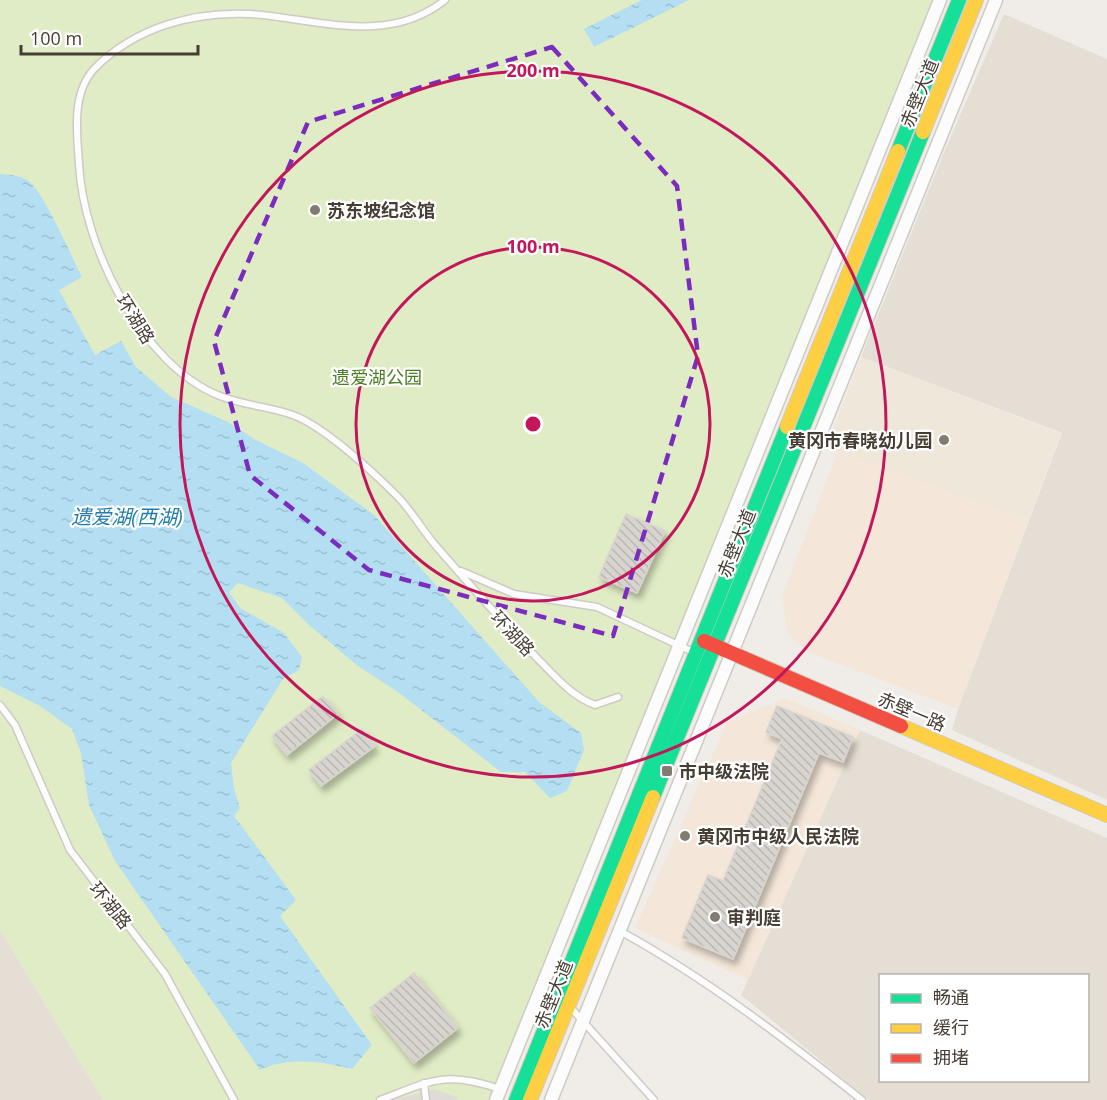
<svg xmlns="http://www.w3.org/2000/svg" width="1107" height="1100" font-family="'Open Sans','Noto Sans SC',sans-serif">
	<defs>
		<pattern id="water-ripples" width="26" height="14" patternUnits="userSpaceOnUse" patternTransform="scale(1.5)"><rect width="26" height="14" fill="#b4dff2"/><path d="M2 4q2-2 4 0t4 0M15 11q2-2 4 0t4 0" fill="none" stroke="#9cc0d0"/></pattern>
		<pattern id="building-back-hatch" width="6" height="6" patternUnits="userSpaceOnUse" patternTransform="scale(1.5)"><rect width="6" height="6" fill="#d8d4cf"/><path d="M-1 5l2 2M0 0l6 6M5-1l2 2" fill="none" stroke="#bbb7b2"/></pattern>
		<filter id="shadow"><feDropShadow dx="3.5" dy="6" stdDeviation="3" flood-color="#0004"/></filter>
	</defs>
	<rect width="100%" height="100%" fill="#f0ede8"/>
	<path fill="#e5ded5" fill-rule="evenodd" d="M1004,14L1107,59V800L952,730L958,709L1062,433L861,357L945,150Z
		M860,730L1107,838V1100H869L741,995ZM880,976H1088V1080H880Z
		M0,929L103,1100H0Z"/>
	<path fill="#f4e7d9" d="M838,451L1028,521L958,709L810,653L787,634L782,596Z
		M785,698L860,730L748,980L635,928L727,722Z"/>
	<path fill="#efe7d9" d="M861,357L1061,434L1028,521L826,447Z"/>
	<path fill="#e0ecc5" d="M0,0H935L491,1100H103L0,929Z"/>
	<path fill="#dfdcd8" d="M435,1089L458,1098L457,1100H393Z"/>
	<path fill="url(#water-ripples)" d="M642,0H689L594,47L584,29Z
		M0,174C10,175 18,175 27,180C44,191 71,256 82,277L59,290L95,355L121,341L136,367L171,397L228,422L256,440L303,463L374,515L539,702L581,733L584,750L567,791L550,798L525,772H501L398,692L358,666L309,625L282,598L238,583L229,592L240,608L284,633L302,657L299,670L283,679L231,763L234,789L240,808L234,816L296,900L280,916L372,1045L352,1069C323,1062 289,1056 260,1070L115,861L89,805L81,753L72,729L40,706L0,686Z"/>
	<path fill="url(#building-back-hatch)" stroke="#d8d4ce" stroke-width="1.5" filter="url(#shadow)" d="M626,514L665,531L637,593L599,577Z
		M323,696L338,714L287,755L272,736Z
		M777,706L853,737L843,762L819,753L733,959L682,938L708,875L723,881L782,739L766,732Z
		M362,729L375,746L321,786L309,770Z
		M414,973L458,1028L414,1063L370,1008Z"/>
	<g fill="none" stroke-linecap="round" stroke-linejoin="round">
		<g stroke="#cecbc5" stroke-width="9">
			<path id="lane" d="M445,0C388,46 317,19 251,14C194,11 136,27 95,68C71,93 77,133 79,164C83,245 141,365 220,396C243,405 270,407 293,415C325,427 373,472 397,496C412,511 422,530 436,546C469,584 502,622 537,658C555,676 571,696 595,705L618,697
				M461,571L514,594L597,607L693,652
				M0,705L15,725L70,850L165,974L234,1100
				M620,931C707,979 785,1039 862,1100
				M570,1007L654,1100
				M424,1083L426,1100
				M380,1100C431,1081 445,1070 500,1089"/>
		</g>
		<g stroke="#cecbc5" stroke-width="15">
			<path id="street" d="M496,1100L940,0
				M551,1100L996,0"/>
		</g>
		<g stroke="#d1cbbf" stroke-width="16">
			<path id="fast" d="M898,151L959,0
				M653,797L923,132
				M516,1100L787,427"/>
		</g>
		<g stroke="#d1cbbf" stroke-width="16">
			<path id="slow" d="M923,132L976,0
				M787,427L898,151
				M901,726L1107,815
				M530,1100L653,797"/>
		</g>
		<g stroke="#d1cbbf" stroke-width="16">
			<path id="jam" d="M704,641L901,726"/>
		</g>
		<use href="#lane" stroke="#fdfcfc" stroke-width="6"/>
		<use href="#street" stroke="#fdfcfc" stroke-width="12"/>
		<use href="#fast" stroke="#16e098" stroke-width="14"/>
		<use href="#slow" stroke="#ffcf43" stroke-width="14"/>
		<use href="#jam" stroke="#f24e42" stroke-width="14"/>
	</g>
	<path fill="none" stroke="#7b2cbf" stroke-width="4.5" stroke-dasharray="12 8" stroke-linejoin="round" d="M552,47L677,186L698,356L613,636L369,570L250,475L214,341L308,122Z"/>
	<g fill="none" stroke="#c2185b" stroke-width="3">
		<circle cx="533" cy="424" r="177"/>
		<circle cx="533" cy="424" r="353"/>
	</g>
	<g fill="#827b72" stroke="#fff" stroke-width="2">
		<circle cx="315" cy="210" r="6"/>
		<circle cx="944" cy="440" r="6"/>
		<rect x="661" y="765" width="12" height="12" rx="3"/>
		<circle cx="685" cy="836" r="6"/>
		<circle cx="715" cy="917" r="6"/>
	</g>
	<g text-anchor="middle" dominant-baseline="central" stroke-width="4.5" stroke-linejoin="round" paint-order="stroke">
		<g font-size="18" fill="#463d33" stroke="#fff">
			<text transform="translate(919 93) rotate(-68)">赤壁大道</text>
			<text transform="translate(136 319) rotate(58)">环湖路</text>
			<text transform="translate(736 543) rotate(-68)">赤壁大道</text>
			<text transform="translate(513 633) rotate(47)">环湖路</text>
			<text transform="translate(912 711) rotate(23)">赤壁一路</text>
			<text transform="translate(111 905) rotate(51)">环湖路</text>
			<text transform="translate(553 994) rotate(-68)">赤壁大道</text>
		</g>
		<g font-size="18" font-weight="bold" fill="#463d33" stroke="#fff" text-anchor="start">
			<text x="327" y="210">苏东坡纪念馆</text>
			<text x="932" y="440" text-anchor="end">黄冈市春晓幼儿园</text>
			<text x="679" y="771">市中级法院</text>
			<text x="697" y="836">黄冈市中级人民法院</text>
			<text x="727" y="917">审判庭</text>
		</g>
		<g font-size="18" fill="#4c7d22" stroke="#fff">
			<text x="377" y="377">遗爱湖公园</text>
		</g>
		<g font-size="20" font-style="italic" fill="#217cab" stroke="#fff">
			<text x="127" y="516">遗爱湖(西湖)</text>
		</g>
	</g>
	<circle cx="533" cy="424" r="9" fill="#c2185b" stroke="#fff" stroke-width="3"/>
	<g font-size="18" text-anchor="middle" font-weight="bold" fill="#c2185b" stroke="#fff" stroke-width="4.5" stroke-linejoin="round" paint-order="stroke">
		<text x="533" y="77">200 m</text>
		<text x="533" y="253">100 m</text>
	</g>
	<rect x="879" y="974" width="210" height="108" fill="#ffffff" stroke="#b5b1ad" stroke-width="1.5"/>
	<rect x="891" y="994" width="30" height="9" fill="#16e098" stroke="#b5b1ad" stroke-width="1.5"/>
	<text x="933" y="1004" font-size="18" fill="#463d33">畅通</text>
	<rect x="891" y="1024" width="30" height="9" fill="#ffcf43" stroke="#b5b1ad" stroke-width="1.5"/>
	<text x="933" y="1034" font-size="18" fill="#463d33">缓行</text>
	<rect x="891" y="1054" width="30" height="9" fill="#f24e42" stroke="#b5b1ad" stroke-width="1.5"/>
	<text x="933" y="1064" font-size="18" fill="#463d33">拥堵</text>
	<path d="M21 45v9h177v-9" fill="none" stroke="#463d33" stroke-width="3"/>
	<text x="30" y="45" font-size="18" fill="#463d33" stroke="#ffffff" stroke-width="4.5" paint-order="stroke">100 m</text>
</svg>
